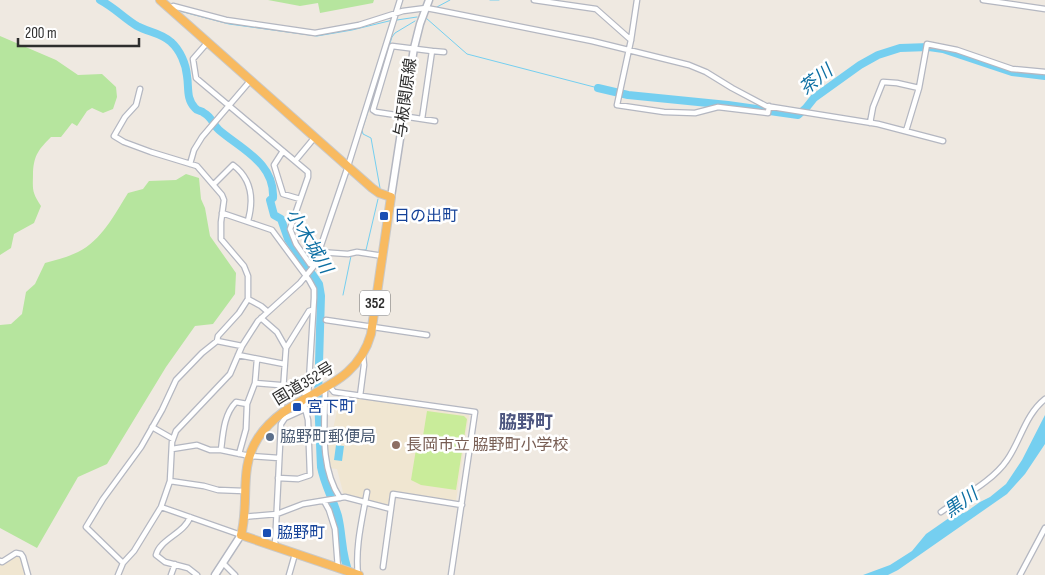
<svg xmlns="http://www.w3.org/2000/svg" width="1045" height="575" font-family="'Sofia Sans Condensed','Noto Sans JP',sans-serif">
	<rect width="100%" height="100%" fill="#efe9e1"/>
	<path fill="#f0e6d1" d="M356,397L469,415L456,501L391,491L389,507L344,496L337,469L329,468L327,435L332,434L339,401L353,402Z
		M18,554L22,557L27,575H0V563Z"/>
	<path fill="#b6e59e" d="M268,0H374L373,3L320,13L318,3L300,6Z
		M0,36L56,60L78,75L102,74L116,87L117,97L113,109L103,113L92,108L87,111L77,126L72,123L61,137H51C39,149 34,155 33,172C33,189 31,191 41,206L34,223L14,234L11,248L0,255Z
		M186,174L199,178L201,199L205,208L210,236L236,273L235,294L213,324L195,326L166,367L107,464L78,477L37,548L0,528V325L11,324L22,314L26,292L35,284L45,263C56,260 68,257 78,252C101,241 115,214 128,193L143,189L149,181L176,180Z"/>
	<path fill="#c9ec9a" d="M427,411L464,416L467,419L456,490L421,485L411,480L417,443L423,436Z"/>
	<path fill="#75cff0" d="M1045,415V444L1025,474L1007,494L898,570L888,575H863L890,565L912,551L926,534L949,518L966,512L980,502L990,497L1006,484L1022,460Z
		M336,445L344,446L342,461L334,460Z"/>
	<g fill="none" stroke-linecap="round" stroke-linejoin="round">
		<path stroke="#75cff0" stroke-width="1" d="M490,0H499
			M437,7L450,0
			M176,10L229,24L317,36L352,30L393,20
			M426,18L467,54L598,88
			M397,20L417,17
			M380,188L371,138L363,134L362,130L392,37L395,33L415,21
			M354,250H366L378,199
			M343,295L351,256"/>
		<path stroke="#75cff0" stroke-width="8" d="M100,0C115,8 124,18 137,26C148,32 162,33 171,42C180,50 186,64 187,76C189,87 186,99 195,108C198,112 201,110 204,113C212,117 213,125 219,130C241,149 275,163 273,198L270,200L274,215L281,219L288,239L319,284L321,296L318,397L321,467C324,484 333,499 338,516C343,536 341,556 350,575
			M598,88L628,95L728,105L798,115L806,108L814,98L860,65L878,55L900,48L929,47L943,49L1012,72L1045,76"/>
		<g stroke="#b4b7c1" stroke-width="7">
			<path id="minor" d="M534,0L596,9L631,40
				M637,0L631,40L617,105L664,112L695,113L718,107L768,113L769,106
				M983,0L1045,9
				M169,9L173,6L226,20L315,33L359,25L403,11L426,8L437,10L592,41L689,65L706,72L732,88L766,106L878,124L943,141
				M207,43L193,59L196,78L308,172V177L290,229L296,244L310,264L314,266
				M432,51L444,52
				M140,89L136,105L125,117L114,136L124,142L151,152L197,166L222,195L224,200L221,222V239L244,266L248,276V299L239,313L218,336L217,341
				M422,119L432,51L392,46L373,110L376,112C396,115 416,118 435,121
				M870,123L873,107L883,82L897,83L919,88
				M906,131L919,88L927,44L957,50L1012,69L1045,72
				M283,151L274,165L283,194L300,199
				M295,161L315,137
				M190,164L194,150L202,137L250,81
				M214,184L233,165C252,179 254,199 248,221
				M222,213L272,230L309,280L314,289V298L308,397
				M319,252L348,254L357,252L383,256
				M248,299L261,306L268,312
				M261,318L277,332L286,348
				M326,320L427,335
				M238,355L284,364
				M257,359L255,383L247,404L236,402C224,414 223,433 221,450L250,456L279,458
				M255,383L304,387V393
				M329,386L334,392L475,412L451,575
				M325,388C325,424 319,466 340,498
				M360,396L364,365L363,355
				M282,405L286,348L309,311L312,310
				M152,427L173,439
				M172,449L197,445L210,450H221
				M239,454L246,429L247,404
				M278,478L298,479L310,475L308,420L304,404
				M170,481L204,486L218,490L244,491
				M324,501L329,510L335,529L338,568
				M161,507L241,535
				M941,512C962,497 993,481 1007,460C1021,440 1025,415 1045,399
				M190,517C185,533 160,539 156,555L165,562L188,568L197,575
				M243,517L277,514L303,504L345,497L391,509
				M275,546L281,424L285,418L305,409
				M0,561L2,562L16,553L21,554L23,557L28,575
				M123,563L86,527L103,499L141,447L162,410L176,380L202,353L217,341L242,346
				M223,563L235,575
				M383,567L393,494L462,505
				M118,575L123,563L134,551L161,507L170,481L172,442L176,431L230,374L242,346L258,321L300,283L314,266L348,166L400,0
				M171,575L175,564
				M289,575L295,554
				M358,575C355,547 362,520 367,492
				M1020,575L1045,528"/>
		</g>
		<g stroke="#b4b7c1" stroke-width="9">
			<path id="secondary" d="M391,197L414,48L420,24L429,0
				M215,575L241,535"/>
		</g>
		<g stroke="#c9c9c9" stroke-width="10">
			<path id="trunk" d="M160,0L372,188L379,193L391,197L371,334C354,395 290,389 258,438C238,468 250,503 241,535L359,575"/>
		</g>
		<use href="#minor" stroke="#fff" stroke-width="4.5"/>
		<use href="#secondary" stroke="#fff" stroke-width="6"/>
		<use href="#trunk" stroke="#f8ba60" stroke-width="8"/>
	</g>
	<g fill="#1a4fb4" stroke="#fff" stroke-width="2">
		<rect x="379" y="211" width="10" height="10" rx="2.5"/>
		<rect x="292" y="402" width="10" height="10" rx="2.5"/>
		<rect x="262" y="528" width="10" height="10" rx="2.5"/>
	</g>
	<circle fill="#5c6f8a" stroke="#fff" stroke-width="2" cx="270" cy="437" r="5"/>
	<circle fill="#8d6e63" stroke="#fff" stroke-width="2" cx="396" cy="445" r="5"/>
	<g text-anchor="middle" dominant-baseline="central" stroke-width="5" stroke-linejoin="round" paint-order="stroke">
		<rect fill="#fff" stroke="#6d6d6d" stroke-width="1" x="360" y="290.5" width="30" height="25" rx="4"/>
		<g font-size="15" font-weight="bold" fill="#2e2e2e">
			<text x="375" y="303">352</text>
		</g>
		<g font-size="16" fill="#2e2e2e" stroke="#fff">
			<text transform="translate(406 98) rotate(-82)">与板関原線</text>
			<text transform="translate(304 384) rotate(-31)">国道352号</text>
		</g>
		<g font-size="16" fill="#164399" stroke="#fff" text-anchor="start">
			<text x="394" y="216">日の出町</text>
			<text x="307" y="407">宮下町</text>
			<text x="277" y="533">脇野町</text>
		</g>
		<g font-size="16" fill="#4e5e75" stroke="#fff" text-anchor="start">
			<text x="280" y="437">脇野町郵便局</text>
		</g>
		<g font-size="16" fill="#785e54" stroke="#fff" text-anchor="start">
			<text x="406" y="445">長岡市立 脇野町小学校</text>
		</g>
		<g font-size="18" font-style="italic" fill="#0d6fa3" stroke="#fff">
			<text transform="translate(816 80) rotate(-38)">茶川</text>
			<text transform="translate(309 241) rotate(59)">小木城川</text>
			<text transform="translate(961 503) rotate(-35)">黒川</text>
		</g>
		<g font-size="18" font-weight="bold" fill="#4d5680" stroke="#fff">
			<text x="526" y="422">脇野町</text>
		</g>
	</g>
	<path d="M18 38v8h121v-8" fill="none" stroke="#2e2e2e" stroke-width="2.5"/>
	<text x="25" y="38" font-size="15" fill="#2e2e2e" stroke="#ffffff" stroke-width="4" paint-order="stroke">200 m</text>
</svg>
